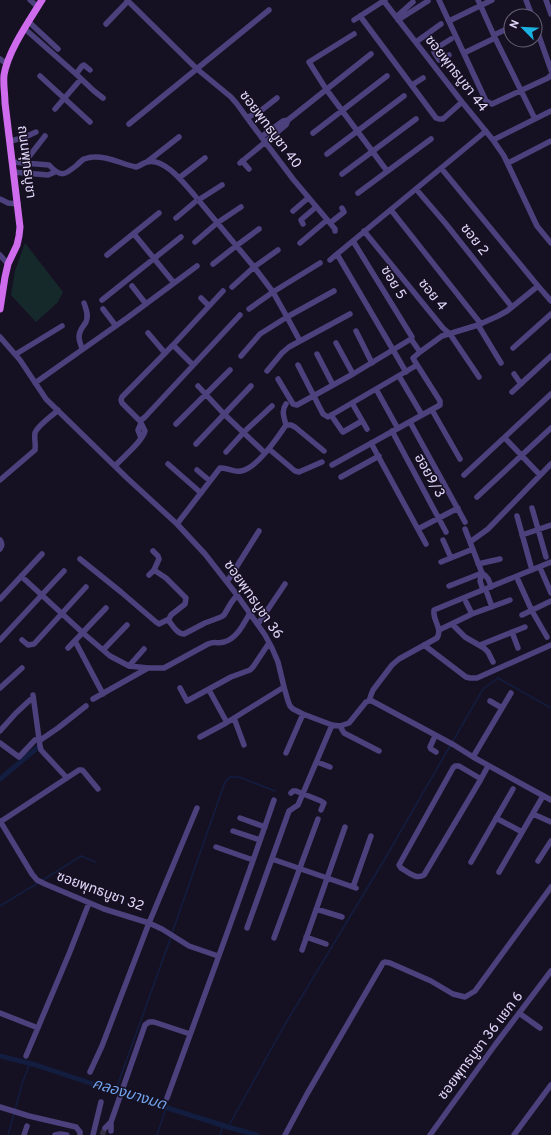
<svg xmlns="http://www.w3.org/2000/svg" width="551" height="1135" font-family="Overpass,'Noto Sans Thai',sans-serif">
	<rect width="100%" height="100%" fill="#161122"/>
	<path fill="#15292b" d="M25,243L63,292L58,302L36,322L11,295L15,271Z"/>
	<g fill="none" stroke-linecap="round" stroke-linejoin="round">
		<path stroke="#121d40" stroke-width="1.5" d="M43,880L81,856L95,862
			M0,906L38,883
			M172,933L225,782L230,777H239L275,791
			M115,1092L171,937
			M228,1127L284,1026L383,862L483,689L498,678L551,708
			M8,1135L23,1081L30,1063
			M157,1135L166,1108
			M220,1135L223,1126"/>
		<path stroke="#121d40" stroke-width="5" d="M0,779L37,748
			M0,1056L36,1065L120,1093L228,1127L257,1135"/>
		<path stroke="#342f42" stroke-width="5.5" stroke-dasharray="5.5 3" stroke-linecap="butt" d="M102,1135L105,1128"/>
		<path stroke="#4c417c" stroke-width="5.5" d="M30,0L38,7
			M127,0L197,69L231,97L237,104L250,122L293,179L335,229V231
			M383,0L462,102L493,140L504,156L537,226L551,243
			M439,0L486,101L492,104L548,78L551,75
			M478,0L495,38L535,119
			M526,0L532,16
			M546,0L551,14
			M360,16L436,118L439,119H443L462,102
			M396,17L413,2
			M354,20L385,0
			M398,20L428,1
			M449,21L492,0
			M29,22L58,49
			M106,24L128,1
			M535,25L551,70
			M25,29L76,74L94,91L103,98
			M354,34L309,62L326,89L387,171
			M494,35L511,27
			M416,42L441,24
			M464,53L495,38
			M449,55L443,59L439,60L434,52L435,49L451,39
			M0,59L7,64
			M76,74L82,66L84,65L90,70
			M40,76L90,122
			M412,85L423,78
			M55,109L81,79
			M247,118L263,109L277,98
			M288,120L371,54
			M129,124L269,10
			M313,133L387,76
			M493,140L551,111
			M10,141L23,138L36,132
			M327,154L404,96
			M242,161L249,169
			M12,162L49,165C61,178 65,175 77,165C79,163 82,160 84,159C87,158 91,157 94,157C109,156 121,164 136,167C140,166 143,163 147,162C165,157 186,186 196,197
			M147,162L179,137
			M24,163L45,136
			M240,163L286,125L288,120L283,121L261,137
			M508,163L551,141
			M441,168L538,286L551,301
			M13,172L48,175L55,172
			M342,174L416,119
			M179,178L205,158
			M416,189L446,224L512,307
			M358,193L431,139
			M0,199L8,203L18,204
			M200,199L222,185
			M200,202L254,267L273,292L287,317L300,341
			M391,210L481,324
			M293,211L308,198
			M176,218L195,202
			M330,223L344,212L342,208
			M303,224L301,220L302,219L316,207
			M364,231L443,328L450,334L479,377
			M134,234L174,283
			M353,241L412,337L411,339L420,352L442,336L478,325L498,316L507,311L538,286
			M195,242L217,223L241,207
			M300,243L327,220
			M0,255L8,264
			M107,255L159,213
			M330,260L337,254
			M213,264L236,246L259,229
			M132,286L146,304
			M232,287L254,267L278,250
			M201,298L209,306
			M102,300L181,237
			M103,309L116,326
			M249,309L273,292L320,263
			M478,325L501,363
			M356,331L372,363
			M148,333L165,353
			M0,337L20,360L46,399L127,478L177,524L205,554L237,595L265,635L272,648L278,662L284,687L288,701L290,706L293,709L303,714L332,725L340,726L349,723L366,702L369,701H372L454,745L473,757L551,800
			M336,343L353,374
			M173,345L193,365
			M513,348L551,314
			M82,349C81,345 79,341 79,337C79,330 83,327 86,322C89,315 86,309 84,303
			M16,354L62,326
			M317,354L333,385
			M241,356L260,334L287,317L334,291
			M298,365L323,414L328,417L417,365
			M267,371L282,353L289,347L350,314
			M406,372L337,254L486,131
			M514,374L521,384
			M399,376L422,415
			M278,379L293,404L297,405L353,374L411,339
			M35,383L127,318L197,266
			M198,386L224,414L265,453
			M376,389L397,427
			M512,392L551,356
			M352,403L367,429
			M286,404C281,411 284,417 286,425
			M432,410L460,459
			M331,415L342,431L343,432L362,421
			M140,421L145,417L240,315
			M410,422L465,522
			M176,424L230,370
			M392,431L446,532
			M141,438L138,430L141,423
			M505,438L540,475
			M371,443L426,544
			M196,444L251,386
			M269,449L295,471L299,472L322,462
			M226,452L244,432L272,406
			M168,464L201,493
			M332,465L440,405V401L414,360L413,358L420,352
			M115,466C124,456 142,442 145,431L140,421L122,403L121,400L122,397L173,345L223,291
			M197,470L210,481
			M464,475L551,394
			M341,477L379,456
			M0,480L35,450C36,444 34,439 35,433C37,426 52,416 58,410
			M477,497L551,428
			M532,508L546,557
			M517,516L532,570
			M177,524L220,468C227,467 234,473 241,471C256,469 278,437 286,425H291L295,427L324,451
			M418,529L458,508
			M465,529L482,573L480,581L483,590
			M522,535L551,525
			M0,540C3,544 2,546 0,549
			M443,540L451,558
			M470,542L488,529L551,464
			M153,551L158,556L159,559L154,570
			M80,559L121,592L156,622L159,624L169,619L171,615L185,604L186,598L166,578L154,570L149,575
			M441,562L473,549
			M478,564L500,559
			M541,570L551,593
			M482,573C488,577 489,580 491,587
			M21,576L83,633L110,656L129,666L148,668H164L208,644C215,641 217,644 224,642C237,639 244,623 250,613
			M518,580L532,611L547,637
			M227,582L259,531
			M449,586L482,573
			M487,593L492,607
			M0,599L42,554
			M466,602L472,614
			M522,615L551,601
			M169,619V621C173,626 177,634 184,634L205,623L221,617L224,615L231,603L237,595
			M258,624L285,584
			M452,624L465,637L484,648L488,652L493,662
			M439,630L472,614L510,600
			M512,632L518,648
			M0,640L64,571
			M22,640L28,645L34,644L86,587
			M75,641L103,694
			M424,645L466,677L470,678H477L551,645
			M480,645L525,627
			M68,648L106,608
			M103,650L127,625
			M129,666L144,649
			M0,688L22,668
			M180,688L187,701L231,677L250,670L253,667L269,643
			M209,690L225,719
			M33,695L40,746L41,750L67,778
			M93,699L148,668
			M369,701L371,695L373,690L392,665L399,659L437,638C443,628 432,620 434,610L551,562
			M490,701L502,708
			M234,718L244,745
			M340,726L344,733L379,751
			M0,731L16,713L30,700
			M435,736L430,747L431,749L436,752
			M200,737L226,723L284,687
			M39,741L58,728L86,706
			M0,743L19,757L35,740
			M286,753L303,714
			M473,757L511,693
			M317,762L330,767
			M455,766H459L481,779L424,875C416,880 408,872 401,868L399,865L453,768Z
			M481,779L488,766
			M291,793L293,791H296L321,801L324,803L321,810
			M533,814L551,822
			M240,818L265,827
			M496,818L522,832
			M0,821L32,874L37,880L45,884L104,909L149,923L162,929L189,946L218,956
			M0,822L79,770H82L84,772L98,789
			M233,831L260,840
			M216,847L253,860
			M272,859L356,888
			M538,861L551,841
			M471,862L513,789
			M499,872L543,796
			M353,887L371,836
			M316,909L342,917
			M247,928L289,811L298,805L332,725
			M306,937L326,944
			M274,938L318,819
			M302,950L345,827
			M0,1013L38,1028
			M519,1013L540,1028
			M26,1056L69,954L89,903
			M90,1072L102,1046L149,923L197,808
			M167,1098C203,999 240,900 274,800
			M0,1107L29,1116L76,1127L80,1132V1135
			M105,1128L111,1122
			M111,1131V1122L145,1025L149,1022H154L190,1034
			M24,1135L27,1126
			M55,1135L60,1134L67,1135
			M93,1135L101,1102
			M285,1135L307,1094L383,963L385,962L390,963L431,981L453,994L465,997L475,991L551,887
			M430,1135L495,1045L551,971
			M514,1135L551,1085"/>
		<path stroke="#cf6bed" stroke-width="7" d="M0,309L5,277L8,264L17,245L19,236L20,227L5,103C5,94 3,84 4,75C8,51 29,21 42,0"/>
	</g>
	<g text-anchor="middle" dominant-baseline="central" stroke-width="3" stroke-linejoin="round" paint-order="stroke">
		<g font-size="14" fill="#e0d7fa" stroke="#161122">
			<text transform="translate(456 74) rotate(52)">ซอยพุทธบูชา 44</text>
			<text transform="translate(270 130) rotate(53)">ซอยพุทธบูชา 40</text>
			<text transform="translate(26 162) rotate(83)">ถนนพุทธบูชา</text>
			<text transform="translate(474 240) rotate(52)">ซอย 2</text>
			<text transform="translate(393 283) rotate(59)">ซอย 5</text>
			<text transform="translate(432 295) rotate(51)">ซอย 4</text>
			<text transform="translate(429 476) rotate(61)">ฮอย9/3</text>
			<text transform="translate(253 600) rotate(55)">ซอยพุทธบูชา 36</text>
			<text transform="translate(100 892) rotate(20)">ซอยพุทธบูชา 32</text>
			<text transform="translate(481 1046) rotate(-53)">ซอยพุทธบูชา 36 แยก 6</text>
		</g>
		<g font-size="15" font-style="italic" fill="#71a3ee" stroke="#161122">
			<text transform="translate(129 1095) rotate(17)">คลองบางมด</text>
		</g>
	</g>
	<g transform="translate(523 28) rotate(294)"><circle r="19" fill="#161122" stroke="#676078"/>
	<path d="M0-3L7 15L0 10L-7 15Z" fill="#1bb2e2"/>
	<text y="-6" font-size="11" font-weight="bold" text-anchor="middle" fill="#e0d7fa">N</text>
	</g>
</svg>
